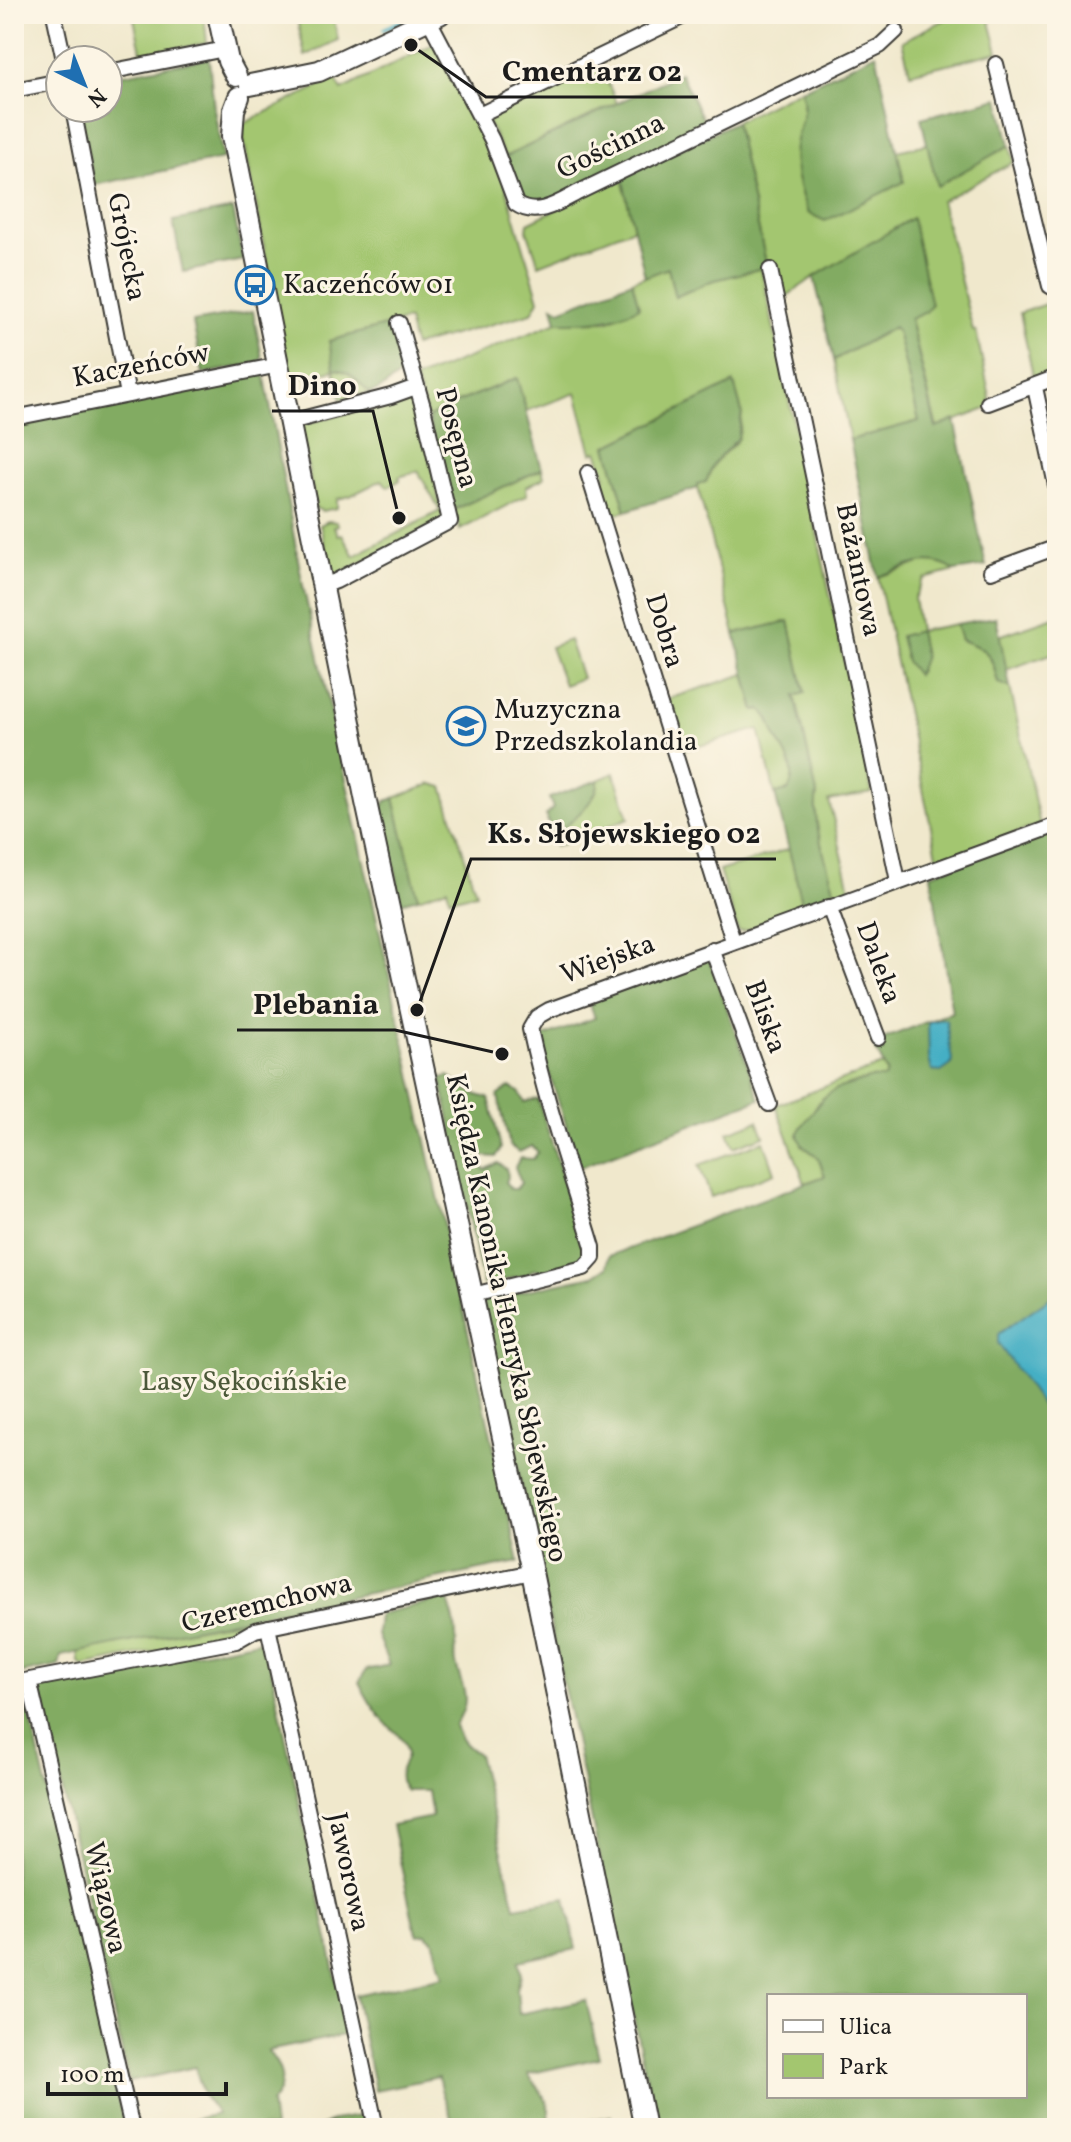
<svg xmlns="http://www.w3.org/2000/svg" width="1071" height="2142" font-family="Vollkorn,serif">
	<rect width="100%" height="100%" fill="#fcf5e5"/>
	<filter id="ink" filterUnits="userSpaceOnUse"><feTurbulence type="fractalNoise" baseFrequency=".0125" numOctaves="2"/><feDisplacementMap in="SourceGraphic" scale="16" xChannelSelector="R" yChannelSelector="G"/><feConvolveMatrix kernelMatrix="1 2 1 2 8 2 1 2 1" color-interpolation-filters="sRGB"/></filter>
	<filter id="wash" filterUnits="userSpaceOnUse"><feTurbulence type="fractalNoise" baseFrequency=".006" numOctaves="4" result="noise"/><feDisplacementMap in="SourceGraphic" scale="32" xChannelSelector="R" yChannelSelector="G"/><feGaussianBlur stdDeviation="1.8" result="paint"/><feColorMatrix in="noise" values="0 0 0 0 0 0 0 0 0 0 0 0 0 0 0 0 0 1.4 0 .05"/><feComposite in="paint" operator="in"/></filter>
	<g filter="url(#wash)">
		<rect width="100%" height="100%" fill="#f0e8cc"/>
		<path fill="#a3c66f" stroke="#607146" stroke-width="2" d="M133,14H204L207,43L142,56Z
			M296,14H333L338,40L305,56Z
			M956,14H988L998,52L910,73L902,41Z
			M435,43L498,160L539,300L532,313L414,346L408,320L329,341C340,362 352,378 370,393L341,399L334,370L289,380L241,125L335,78L342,90Z
			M598,62L617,103L505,157L487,121L492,116Z
			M801,89C811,123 789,147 800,185L904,182L897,151L928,144L937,185L1010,145L1014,162L941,201L973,331H976L990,397L989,408L937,428L910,318L926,312L911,219L814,277L780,301L767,267L735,122Z
			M622,177L634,228L539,265L527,230L528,223Z
			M668,268L675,297L711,281L761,268L872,793L829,801L851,892L848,893L844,890L835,893C827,863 811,825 817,794L795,695L805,693L789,621L735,634L697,484L706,482L714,463L736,442L740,431L742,412L734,384L607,446L626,511L607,516L597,488L606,477L597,451L592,453L576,393L527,411L516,378L446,407L428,418L415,379L557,322L607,321L639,307L632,281Z
			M1057,300V373L1034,381L1020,313Z
			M894,327L897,331L919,421L850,440L834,360Z
			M402,399H413L418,402L443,519L331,579L321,549L325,548L320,525L328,521L336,522L338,525L334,527L338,535L342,534L354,556L440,511L418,471L399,477L400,480L388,487L382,480L350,496L337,499V508L322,511L315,508L301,428L304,424Z
			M542,469L544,478L526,487L527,495L460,530L459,522L453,520L451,511Z
			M926,561L941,562L955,571L924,579L914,598L919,631L956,624L961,640C989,649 992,655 998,683L1010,687L1040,825L938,860L878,577Z
			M1057,616V652L1006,670L999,636Z
			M569,640L582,678L564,685L550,647Z
			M745,674L755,711L761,710C770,717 770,722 774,732C782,749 813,789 775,794L759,729L681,751L665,700Z
			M614,773L629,818L555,847L552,835C567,825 601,798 598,780Z
			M432,784L443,787L476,893L450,899L447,888L418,898L394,798Z
			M789,849L804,910L741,932L738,931L719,871Z
			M882,1065L887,1072L885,1078C878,1080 873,1078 866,1080C823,1092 811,1100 802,1145L818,1157L825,1176L805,1183L776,1105Z
			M758,1121L764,1136L734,1147L728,1132Z
			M764,1141L775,1173L711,1197L699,1165Z
			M250,1618L254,1626L243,1633L83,1666L79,1663L78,1652Z"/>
		<path fill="#82ab62" stroke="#4f643f" stroke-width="2" fill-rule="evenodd" d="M876,53L904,182L825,221L808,213C800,194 792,166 795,145C799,122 808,114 801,90Z
			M209,58L214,109L223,159L94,185L79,108H108V77Z
			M680,73L706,125L543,204L531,205L520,199L505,157Z
			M999,98L1010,145L937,186L921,118Z
			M735,122L767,267L711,281L675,297L668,268L645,277L622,177Z
			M233,209L243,260L183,272L173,221Z
			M912,218L931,305L926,312L910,319L936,428L955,420L986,566L955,571C928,553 906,567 878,577L850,440L919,421L897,331L894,327L834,360L814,277Z
			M632,281L639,307C612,322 587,322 557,322L553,306L560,310Z
			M253,311L262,358L258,363L203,374L193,322Z
			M392,324L403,372C392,380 384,390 370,393C356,382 353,371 334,369L329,341Z
			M264,372L302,581L519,1562L61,1656L59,1666L14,1675V422Z
			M517,378L542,469L451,511L428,418L446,407Z
			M734,383L742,412L738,438L714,463L706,482L697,484L698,488L626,511L607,446Z
			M996,617L1010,687L998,683C992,655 989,649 961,640L956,624Z
			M789,621L805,693L795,696L817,794C811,825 828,863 835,893L833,899L804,910L775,794L788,791C800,767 783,753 774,732C770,722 770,717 761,710L755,711L735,634Z
			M919,631L924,656L917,675L906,661L900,636Z
			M598,780C601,798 567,826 552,835L546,815L553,808L549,798Z
			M394,798L418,898L400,903L396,889L398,884L382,807L386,801Z
			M1057,831V2128H657L482,1300L593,1276L607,1267L609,1256L825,1176L818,1157L802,1145L798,1135L800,1129L823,1098L836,1089L872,1078H885L887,1072L876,1050L883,1039L952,1012L931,874ZM769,1996H1025V2096H769Z
			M708,956L760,1099L580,1167L538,1039L595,1018L588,1000Z
			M449,1076C460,1086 474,1096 489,1098L501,1148L496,1157L482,1156L478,1163L485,1170L498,1163L506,1169L508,1175L505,1182L511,1189H516L521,1183L515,1167L520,1158L533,1159L538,1152L532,1146L519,1152L510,1146L498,1096L510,1087L519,1092L524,1102L538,1099L586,1252L578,1263L541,1272L537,1269L530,1271L529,1275L483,1284L441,1078Z
			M447,1598C452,1611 456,1623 456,1637C457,1645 454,1655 456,1663C461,1689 474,1697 455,1725C459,1739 465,1746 478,1754L515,1907L566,1898L576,1949L519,1961L521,1975L517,1989L519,2014L586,2000L599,2058L528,2074C539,2090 557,2107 546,2128H415L452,2120C448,2107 439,2091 439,2077L375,2090L355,1995L444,1976L433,1940L426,1934L418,1935L415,1929L392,1825L432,1817L428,1791H406C388,1769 414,1764 405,1744C400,1733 390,1729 383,1720C374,1709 365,1695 359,1682L366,1670L389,1665L377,1635L379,1614Z
			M265,1640L348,2034L268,2051C282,2068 288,2085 271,2103L274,2128H157L217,2114L204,2096L195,2067L129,2082L38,1683Z
			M23,1686L125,2128H14V1688Z
			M366,2115L369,2128H318L334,2120Z
			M611,2116L613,2128H556Z"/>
		<path fill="#45afc4" stroke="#306670" stroke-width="2" d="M942,1019L946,1020L952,1060L951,1065L941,1072L932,1071L929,1059L928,1022Z
			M1057,1293V1428L998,1343V1334Z"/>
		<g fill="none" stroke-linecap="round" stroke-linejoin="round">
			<path stroke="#45afc4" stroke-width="4" d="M384,29L416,14"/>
		</g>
	</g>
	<g filter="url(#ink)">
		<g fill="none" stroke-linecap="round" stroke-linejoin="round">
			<g stroke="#3c3b36" stroke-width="18">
				<path id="street" d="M54,14L64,60
					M429,20L492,140L516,204C537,219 561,201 581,191L880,46L896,31
					M996,64L1050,286L1057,290
					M108,72L225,49
					M14,90L60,81
					M73,108L128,395
					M479,115L688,14
					M770,270L898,881
					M1036,392L1057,490
					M988,403L1057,377
					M14,418L279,365
					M290,422L391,396L416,387
					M588,473L733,941
					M991,571L1057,547
					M323,586L336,581L450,521L423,407L399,323
					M829,907L878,1038
					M712,949L769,1104
					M473,1295L584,1268L593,1258V1247C571,1174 546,1104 530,1029L537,1017L549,1010L1057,825
					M268,1627L376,2128
					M29,1680L132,2128
					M14,1683L236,1641L255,1630L532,1572"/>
			</g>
			<g stroke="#3c3b36" stroke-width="24">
				<path id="secondary" d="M218,14L228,61L236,76
					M250,85L319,71L440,14
					M239,97L234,110L232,136L366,802L532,1572L645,2128"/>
			</g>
			<use href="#street" stroke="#fff" stroke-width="14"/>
			<use href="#secondary" stroke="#fff" stroke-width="20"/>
		</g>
	</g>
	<defs>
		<g id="bus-ring" transform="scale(2)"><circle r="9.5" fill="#fcf5e5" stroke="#1f6fb2" stroke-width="1.5"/><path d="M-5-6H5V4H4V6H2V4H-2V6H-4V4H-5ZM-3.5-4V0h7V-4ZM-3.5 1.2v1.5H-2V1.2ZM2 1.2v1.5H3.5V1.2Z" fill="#1f6fb2"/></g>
		<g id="school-ring" transform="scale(2)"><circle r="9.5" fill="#fcf5e5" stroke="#1f6fb2" stroke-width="1.5"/><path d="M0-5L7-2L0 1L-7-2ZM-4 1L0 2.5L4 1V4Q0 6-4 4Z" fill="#1f6fb2"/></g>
	</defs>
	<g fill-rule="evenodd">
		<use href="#bus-ring" x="255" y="285"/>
		<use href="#school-ring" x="466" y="726"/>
	</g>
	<g text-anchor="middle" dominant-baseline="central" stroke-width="6" stroke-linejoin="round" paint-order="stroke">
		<g font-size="28" fill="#1c1c1c" stroke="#fcf5e5">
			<text transform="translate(611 147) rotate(-26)">Gościnna</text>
			<text transform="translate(126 247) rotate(79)">Grójecka</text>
			<text transform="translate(141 366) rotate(-11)">Kaczeńców</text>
			<text transform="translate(456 438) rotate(76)">Posępna</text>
			<text transform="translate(858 570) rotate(78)">Bażantowa</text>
			<text transform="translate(664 631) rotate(73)">Dobra</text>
			<text transform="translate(608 960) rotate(-20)">Wiejska</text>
			<text transform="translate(878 963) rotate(70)">Daleka</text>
			<text transform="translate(765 1017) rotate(70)">Bliska</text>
			<text transform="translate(506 1318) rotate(78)">Księdza Kanonika Henryka Słojewskiego</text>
			<text transform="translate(267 1604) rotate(-14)">Czeremchowa</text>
			<text transform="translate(348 1872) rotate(78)">Jaworowa</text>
			<text transform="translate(105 1898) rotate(77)">Wiązowa</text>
		</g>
		<g font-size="28" fill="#1c1c1c" stroke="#fcf5e5" text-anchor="start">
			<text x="283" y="285">Kaczeńców 01</text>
			<text x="494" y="710">Muzyczna<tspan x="494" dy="32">Przedszkolandia</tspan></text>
		</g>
		<g font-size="28" fill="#4b5839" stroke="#fcf5e5">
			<text x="244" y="1382">Lasy Sękocińskie</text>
		</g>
	</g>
	<path fill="none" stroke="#1c1c1c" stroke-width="3" d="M411 45L486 97H698M399 518L373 411H272M417 1010L471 859H776M502 1054L395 1030H237"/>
	<g fill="#1c1c1c" stroke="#fcf5e5" stroke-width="3">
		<circle cx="411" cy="45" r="8"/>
		<circle cx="399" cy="518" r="8"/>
		<circle cx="417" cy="1010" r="8"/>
		<circle cx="502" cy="1054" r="8"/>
	</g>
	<g font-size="30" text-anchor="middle" font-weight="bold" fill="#1c1c1c" stroke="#fcf5e5" stroke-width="6" stroke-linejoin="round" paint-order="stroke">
		<text x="592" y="81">Cmentarz 02</text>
		<text x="322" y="395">Dino</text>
		<text x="624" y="843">Ks. Słojewskiego 02</text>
		<text x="316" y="1014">Plebania</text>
	</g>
	<rect width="1071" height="2142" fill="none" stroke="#fcf5e5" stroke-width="48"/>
	<rect x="767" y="1994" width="260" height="104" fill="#fcf5e5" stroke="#a29e95" stroke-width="2"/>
	<rect x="783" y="2020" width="40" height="12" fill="#ffffff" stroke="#a29e95" stroke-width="2"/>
	<text x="839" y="2034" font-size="24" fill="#1c1c1c">Ulica</text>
	<rect x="783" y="2054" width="40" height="24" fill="#a3c66f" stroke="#a29e95" stroke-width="2"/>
	<text x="839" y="2074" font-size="24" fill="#1c1c1c">Park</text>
	<g transform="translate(84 84) rotate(137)"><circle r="38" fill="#fcf5e5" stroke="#a29e95" stroke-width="2"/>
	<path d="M0-6L14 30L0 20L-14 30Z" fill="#1f6fb2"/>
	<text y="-12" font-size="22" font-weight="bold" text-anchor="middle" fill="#1c1c1c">N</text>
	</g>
	<path d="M48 2082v12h178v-12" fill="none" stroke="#1c1c1c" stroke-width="4"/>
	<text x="60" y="2082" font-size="24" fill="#1c1c1c" stroke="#fcf5e5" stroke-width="6" paint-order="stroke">100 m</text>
</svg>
